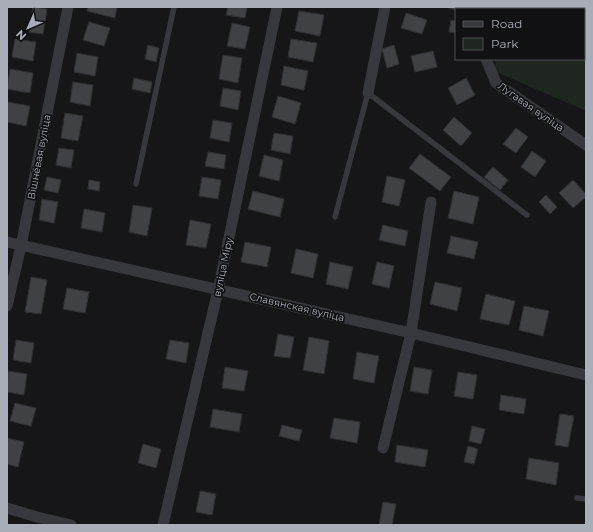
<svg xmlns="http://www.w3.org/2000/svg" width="593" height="532" font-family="Montserrat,sans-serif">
	<rect width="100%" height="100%" fill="#161618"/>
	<path fill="#1e261f" d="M502,7H586V111L494,71L496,59H584V9H502Z"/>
	<path fill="#404145" stroke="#303034" d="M33,7L47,9L43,34L29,32Z
		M88,7H117L115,18L87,11Z
		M228,7H247L245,18L226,15Z
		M445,7H464L463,9L456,10Z
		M299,11L324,15L320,36L295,31Z
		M406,13L427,20L422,34L401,28Z
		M451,20L456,21V33L449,32Z
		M89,22L110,28L104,46L83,40Z
		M232,23L250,27L245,49L227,46Z
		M15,39L36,42L33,61L12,57Z
		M291,39L317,43L313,62L288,57Z
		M148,45L159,48L156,62L145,59Z
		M394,45L399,64L387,68L382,49Z
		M433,51L437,67L415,72L411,56Z
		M77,53L98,57L95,76L74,72Z
		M223,55L242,58L238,83L219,79Z
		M284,66L308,71L304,90L281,85Z
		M10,69L33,73L30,93L7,89Z
		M134,78L152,82L150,93L132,89Z
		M466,78L475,95L457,105L448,88Z
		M73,82L93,85L90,106L70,102Z
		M223,88L241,91L238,110L220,106Z
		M278,96L301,103L295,124L272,117Z
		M7,102L30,106L26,126L7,122Z
		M65,113L83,116L78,141L61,138Z
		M454,117L472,133L461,146L443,130Z
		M213,120L232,123L229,142L210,138Z
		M516,128L528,137L516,153L503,144Z
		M274,133L293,136L290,154L271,150Z
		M59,148L74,150L71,168L56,165Z
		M532,151L546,161L535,177L521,167Z
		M208,152L226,155L224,169L205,166Z
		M420,154L451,177L440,191L409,168Z
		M264,155L283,160L279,181L259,176Z
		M493,167L508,180L500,190L484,177Z
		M387,176L405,180L399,206L382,202Z
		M47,177L61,180L58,193L44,190Z
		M202,177L221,180L218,199L199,196Z
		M89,180L100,182L99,191L88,189Z
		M573,180L586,194V197L573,208L559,193Z
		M253,191L284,199L280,217L248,209Z
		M454,191L479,197L473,224L448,218Z
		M546,195L557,207L550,214L539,202Z
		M42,199L58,202L54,223L39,220Z
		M133,205L152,208L147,236L129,232Z
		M84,209L105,213L102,232L81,228Z
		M190,220L211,224L206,248L186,245Z
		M383,225L408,231L405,246L379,240Z
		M451,236L478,242L474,259L447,253Z
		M245,242L271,247L267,267L241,262Z
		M296,249L318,254L313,278L291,273Z
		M330,262L353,267L348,289L326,284Z
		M377,262L394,266L389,288L372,284Z
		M31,277L47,280L41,314L25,312Z
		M435,282L462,288L457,311L430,304Z
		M67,288L89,292L85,313L63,309Z
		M486,294L515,301L509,325L480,319Z
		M524,306L549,311L543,336L519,330Z
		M278,334L294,337L290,358L274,356Z
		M309,337L329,341L324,374L303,370Z
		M16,340L34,343L31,363L13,360Z
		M170,340L189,343L186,363L166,359Z
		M357,352L379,356L374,383L353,379Z
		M225,367L248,371L244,391L222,388Z
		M414,367L432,370L428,394L410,391Z
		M8,371L27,374L24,395L7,392Z
		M458,372L477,375L473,399L454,396Z
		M501,395L526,399L524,414L499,410Z
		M15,403L36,408L31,426L10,421Z
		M213,409L242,414L239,432L210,427Z
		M560,414L574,416L568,447L555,445Z
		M334,418L360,422L357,443L330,438Z
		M282,425L302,430L299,441L279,436Z
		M472,426L485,429L481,444L469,441Z
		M7,438L24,442L18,467L7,464Z
		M143,444L161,449L156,468L138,463Z
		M397,445L428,450L425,467L395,462Z
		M468,446L478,449L474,464L464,462Z
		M529,458L559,463L556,485L526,479Z
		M200,491L216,494L212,515L196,512Z
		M383,502L396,504L392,525H379Z"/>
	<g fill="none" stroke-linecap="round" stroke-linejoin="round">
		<path stroke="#37383d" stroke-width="5.5" d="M136,184L174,7
			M335,217L368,93L527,215
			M577,498L586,499"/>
		<path stroke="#37383d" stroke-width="11" d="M487,9V7
			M486,59L496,83L586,145
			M368,93L385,7
			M7,242L411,333L586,375
			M7,306L21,246L68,7
			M383,448L411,333L431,202
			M7,508L37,517L71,525
			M163,525L218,290L277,7"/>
	</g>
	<g text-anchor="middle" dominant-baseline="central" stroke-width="3.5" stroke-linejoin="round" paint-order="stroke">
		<g font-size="10" fill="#a8adb8" stroke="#111113">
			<text transform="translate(531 107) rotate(35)">Лугавая вуліца</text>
			<text transform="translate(39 157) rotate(-79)">Вішнёвая вуліца</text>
			<text transform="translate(223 267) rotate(-78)">вуліца Міру</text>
			<text transform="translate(297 307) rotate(13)">Славянская вуліца</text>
		</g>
	</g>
	<rect width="593" height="532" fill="none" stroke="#a8adb8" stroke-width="16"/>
	<rect x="455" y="8" width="130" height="52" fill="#111113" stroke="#4d4f55"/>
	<rect x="463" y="21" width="20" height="6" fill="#37383d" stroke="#4d4f55"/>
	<text x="491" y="28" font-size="12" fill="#a8adb8">Road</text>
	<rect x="463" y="38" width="20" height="12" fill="#1e261f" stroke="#4d4f55"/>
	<text x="491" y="48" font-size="12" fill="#a8adb8">Park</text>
	<g transform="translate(28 28) rotate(225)" stroke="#111113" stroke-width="3" paint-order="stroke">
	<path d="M0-3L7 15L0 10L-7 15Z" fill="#a8adb8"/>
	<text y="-6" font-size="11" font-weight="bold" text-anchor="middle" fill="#a8adb8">N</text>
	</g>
</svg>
